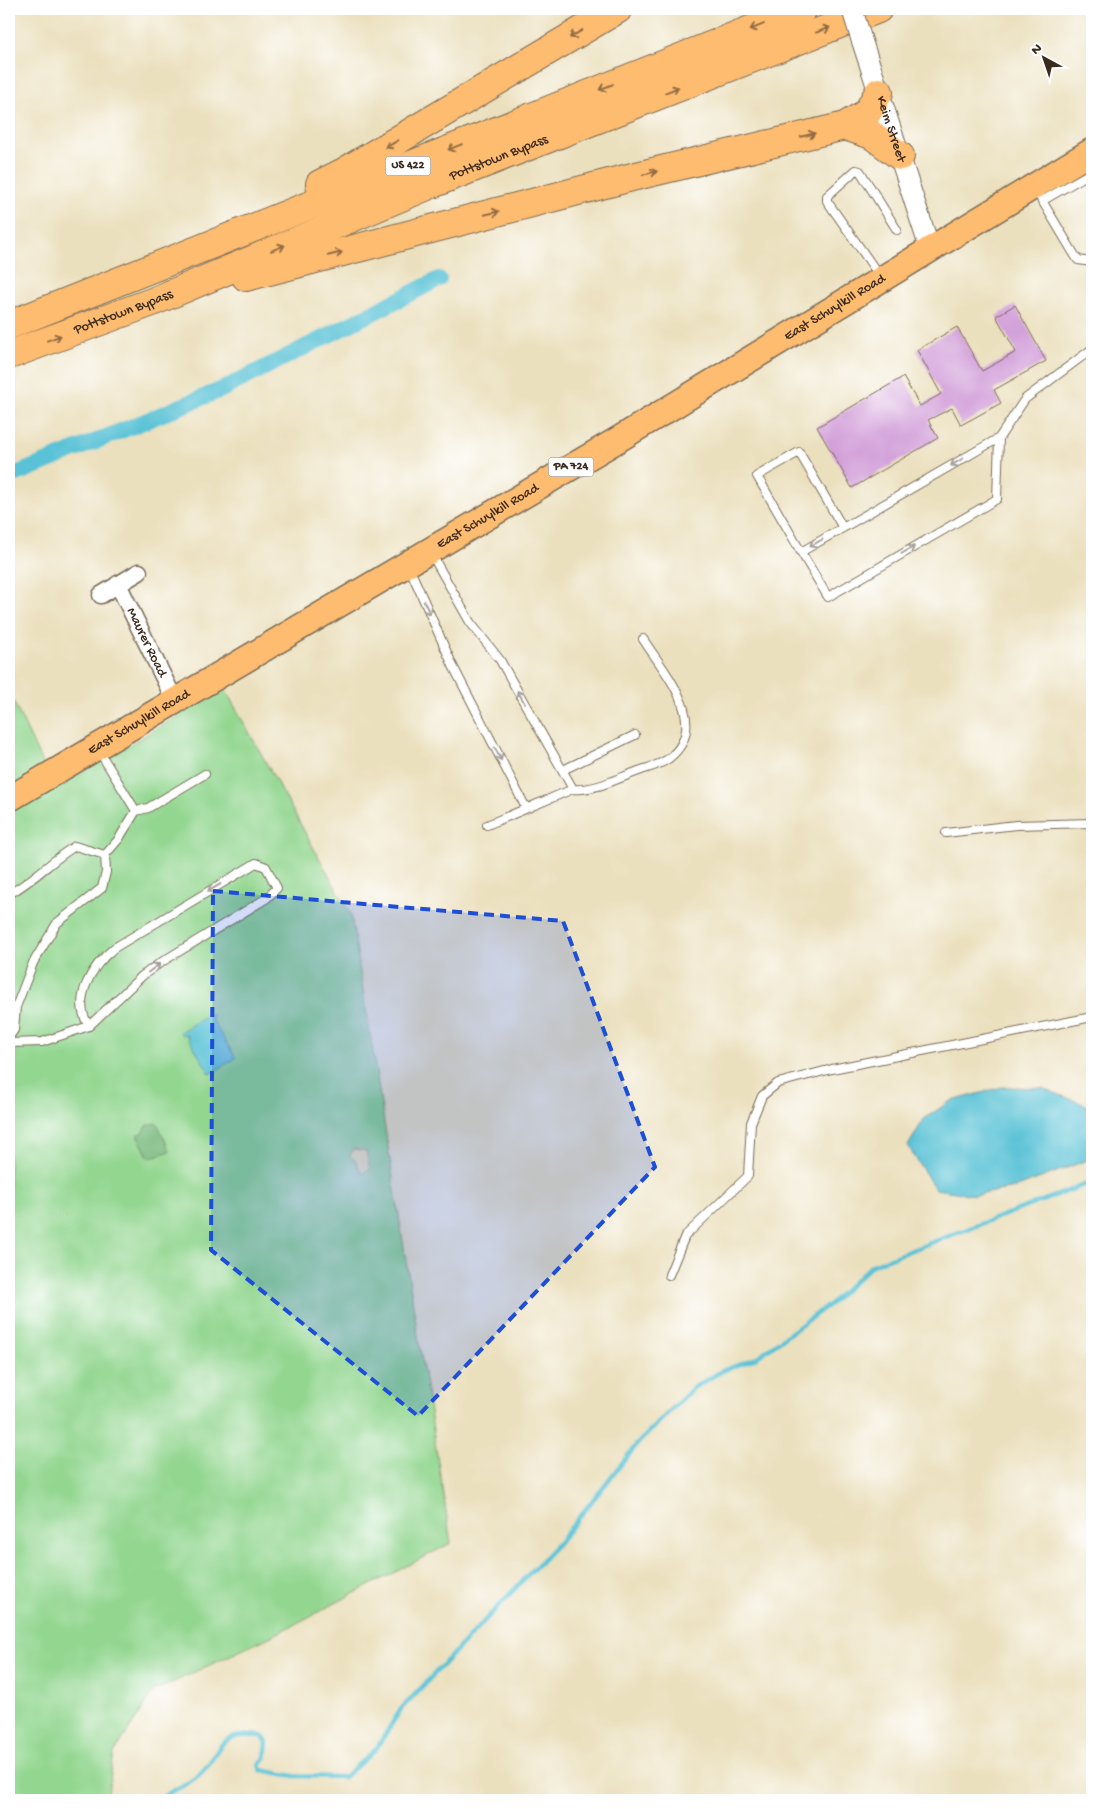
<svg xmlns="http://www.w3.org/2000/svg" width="1101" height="1809" font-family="'Gochi Hand',sans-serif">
	<rect width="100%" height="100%" fill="#fff"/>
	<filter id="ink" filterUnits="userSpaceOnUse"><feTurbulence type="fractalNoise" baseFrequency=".02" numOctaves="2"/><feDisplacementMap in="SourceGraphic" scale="10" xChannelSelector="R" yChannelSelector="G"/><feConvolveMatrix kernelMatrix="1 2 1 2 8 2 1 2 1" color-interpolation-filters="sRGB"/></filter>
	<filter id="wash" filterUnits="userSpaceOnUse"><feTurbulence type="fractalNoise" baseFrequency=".0096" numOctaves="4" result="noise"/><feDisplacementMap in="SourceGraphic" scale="20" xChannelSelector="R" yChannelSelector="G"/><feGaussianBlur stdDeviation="1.12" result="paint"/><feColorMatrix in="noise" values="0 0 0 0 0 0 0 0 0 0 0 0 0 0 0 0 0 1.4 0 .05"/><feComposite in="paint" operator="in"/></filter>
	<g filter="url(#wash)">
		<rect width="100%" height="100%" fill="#ebe0be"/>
		<path fill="#92d68f" stroke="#668056" d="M225,689L351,915L451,1543L276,1634L154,1691L114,1753L107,1800H9V692L54,788Z"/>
		<path fill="#75b77a" stroke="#58704c" d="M157,1123L170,1151L149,1158L137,1135L144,1131L148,1125Z"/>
		<path fill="#eeda9e" stroke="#94825e" d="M353,1149L366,1151L370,1170L362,1173L356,1161L350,1156Z"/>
		<path fill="#5ac2d6" stroke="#4a767a" d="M211,1013L213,1017L211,1018L236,1058L210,1074L186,1034L182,1035L180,1032Z
			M1002,1087L1042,1088L1091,1107L1092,1154L1087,1160L1015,1188L975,1195L935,1189L908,1146L924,1119L949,1102Z"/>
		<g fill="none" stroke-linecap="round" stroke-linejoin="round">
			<path stroke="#5ac2d6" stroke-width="4.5" d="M158,1800C169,1791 184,1787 195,1778C226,1754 208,1732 262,1736L267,1742L265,1759L259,1765L261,1770L294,1776L344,1777L376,1749L401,1709L562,1539L638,1443L693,1388L722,1371L756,1358L830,1304L872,1265L1092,1182"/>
			<path stroke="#5ac2d6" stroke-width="16" d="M9,477L223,389L439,279"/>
		</g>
		<g id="blocks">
			<path fill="#d29fd9" d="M1015,305L1046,361L994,390L1001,403L961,425L952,408L928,420L938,438L852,488L817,427L903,377L920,406L941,394L917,350L957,327L982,371L1016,352L996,316Z"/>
		</g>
	</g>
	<g filter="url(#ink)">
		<use href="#blocks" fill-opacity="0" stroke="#796a56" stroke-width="1"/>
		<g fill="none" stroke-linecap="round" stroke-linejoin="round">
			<g stroke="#796a56" stroke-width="10">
				<path id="service" d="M1090,9L1092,11
					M1035,189L1074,254L1078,260L1092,262
					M1042,201L1092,172
					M879,275L827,201V196L856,170L860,171L897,230
					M999,438L997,499L828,597L801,552L999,438L1025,399L1092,349
					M801,552L757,476L799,452L843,528
					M432,555L470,622L500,660L573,789L487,825
					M409,567L453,666L526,808
					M99,751L136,811L148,808L205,774
					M563,770L635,735
					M573,789C594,791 616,779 636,772C646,768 658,766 668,759C713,725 664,672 643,639
					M946,833L1016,825L1092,823
					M9,894C33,881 52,860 75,846L105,855
					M9,1037L14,1030L16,1007L33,963L57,923L102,888L106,872L105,855L118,840L136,811
					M9,1043L42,1042L89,1026L142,976L160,963L267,898L277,888L266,867L256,863L114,948C92,966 71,999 89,1026
					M669,1275L685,1236L748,1176L751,1123L762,1096L778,1083L832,1069L1092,1017"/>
			</g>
			<g stroke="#796a56" stroke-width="19">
				<g id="minor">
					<path id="s1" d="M118,584L175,701"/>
					<path d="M101,595L139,572"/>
				</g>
			</g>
			<g stroke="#796a56" stroke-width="22">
				<g id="tertiary">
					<path id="s2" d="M861,38L930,249"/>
				</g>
			</g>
			<g stroke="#796a56" stroke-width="28">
				<g id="primary">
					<path id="s3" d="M9,799L619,439L1092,151"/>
				</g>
			</g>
			<g stroke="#796a56" stroke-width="30">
				<g id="motorway">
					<path d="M845,126L872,135L900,156"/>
					<path d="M320,184L344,172L618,9"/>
					<path d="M246,277L632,177L845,126L867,113L879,92"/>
					<path d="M9,325L803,9"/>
					<path id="s4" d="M9,355L152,302L432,184L878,9"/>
				</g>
			</g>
			<use href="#service" stroke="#fff" stroke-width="8"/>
			<use href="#minor" stroke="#fff" stroke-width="16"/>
			<use href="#tertiary" stroke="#fff" stroke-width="20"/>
			<use href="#primary" stroke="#febc70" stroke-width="25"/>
			<use href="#motorway" stroke="#febc70" stroke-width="28"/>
			<g stroke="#796a56" stroke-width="22" stroke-linecap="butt">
				<path id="tertiary-bridge" d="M852,9L861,38"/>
			</g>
			<use href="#tertiary-bridge" stroke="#fff" stroke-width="20"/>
		</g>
		<defs><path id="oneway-shaft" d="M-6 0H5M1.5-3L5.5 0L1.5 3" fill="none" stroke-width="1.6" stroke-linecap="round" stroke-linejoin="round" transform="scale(1.25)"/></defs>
		<g stroke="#936c43">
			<use href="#oneway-shaft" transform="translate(757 27) rotate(158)"/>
			<use href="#oneway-shaft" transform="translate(823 30) rotate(-21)"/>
			<use href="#oneway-shaft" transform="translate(576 34) rotate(149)"/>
			<use href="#oneway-shaft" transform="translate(606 87) rotate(158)"/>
			<use href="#oneway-shaft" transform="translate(672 90) rotate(-21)"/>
			<use href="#oneway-shaft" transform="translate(808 135) rotate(-14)"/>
			<use href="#oneway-shaft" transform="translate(392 144) rotate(149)"/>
			<use href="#oneway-shaft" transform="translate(455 147) rotate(158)"/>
			<use href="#oneway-shaft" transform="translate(650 173) rotate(-14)"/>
			<use href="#oneway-shaft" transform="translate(492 213) rotate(-14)"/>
			<use href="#oneway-shaft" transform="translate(278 248) rotate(-22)"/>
			<use href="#oneway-shaft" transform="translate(335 254) rotate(-14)"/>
			<use href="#oneway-shaft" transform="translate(54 338) rotate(-20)"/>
		</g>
		<g stroke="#a79f9a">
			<use href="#oneway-shaft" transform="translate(957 462) rotate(150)"/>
			<use href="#oneway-shaft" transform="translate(816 543) rotate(150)"/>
			<use href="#oneway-shaft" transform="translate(908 550) rotate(-30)"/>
			<use href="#oneway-shaft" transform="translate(427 608) rotate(66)"/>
			<use href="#oneway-shaft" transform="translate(521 697) rotate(-120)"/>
			<use href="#oneway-shaft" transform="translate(498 754) rotate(63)"/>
			<use href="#oneway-shaft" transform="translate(214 888) rotate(149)"/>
			<use href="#oneway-shaft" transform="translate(154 968) rotate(-37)"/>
		</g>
	</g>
	<path fill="#1d4ed8" fill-opacity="0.2" stroke="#1d4ed8" stroke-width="4" stroke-dasharray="10 6" stroke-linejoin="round" d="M213,891L563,921L655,1167L418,1416L211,1250Z"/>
	<g text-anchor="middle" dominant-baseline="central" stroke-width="4" stroke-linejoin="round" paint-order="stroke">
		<g fill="#fff" stroke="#766a62" stroke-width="1">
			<rect x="385.5" y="156.5" width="45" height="19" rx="4"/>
			<rect x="548.5" y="457.5" width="45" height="19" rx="4"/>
		</g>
		<g font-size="12" font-weight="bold" fill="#3b2a1e">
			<text x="408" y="166">US 422</text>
			<text x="571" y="467">PA 724</text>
		</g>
		<g font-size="14" fill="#3b2a1e" stroke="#fff">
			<text stroke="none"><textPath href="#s2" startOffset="96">Keim Street</textPath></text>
			<text stroke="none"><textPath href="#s4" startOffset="528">Pottstown Bypass</textPath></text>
			<text stroke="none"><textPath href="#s3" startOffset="961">East Schuylkill Road</textPath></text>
			<text stroke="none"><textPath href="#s4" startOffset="122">Pottstown Bypass</textPath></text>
			<text stroke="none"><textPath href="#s3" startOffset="556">East Schuylkill Road</textPath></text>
			<text stroke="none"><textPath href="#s1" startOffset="65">Maurer Road</textPath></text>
			<text stroke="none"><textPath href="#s3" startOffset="151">East Schuylkill Road</textPath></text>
		</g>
	</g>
	<rect width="1101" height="1809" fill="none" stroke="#fff" stroke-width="30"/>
	<g transform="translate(1044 58) rotate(320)" stroke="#ffffff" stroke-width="4" paint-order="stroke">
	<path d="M0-4L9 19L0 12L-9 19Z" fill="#3b2a1e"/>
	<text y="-8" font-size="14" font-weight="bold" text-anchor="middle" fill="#3b2a1e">N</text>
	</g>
</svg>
